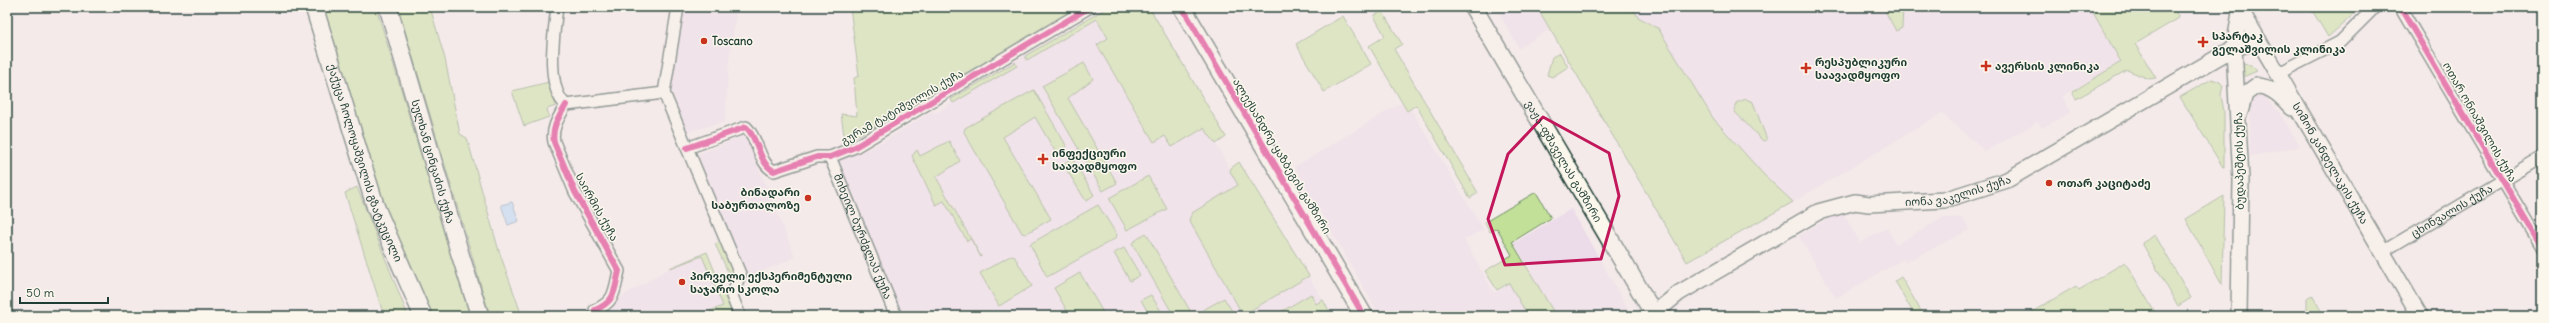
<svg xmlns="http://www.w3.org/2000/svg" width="2549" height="323" font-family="Delius,'Noto Sans Georgian',sans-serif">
	<rect width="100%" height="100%" fill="#f4eaea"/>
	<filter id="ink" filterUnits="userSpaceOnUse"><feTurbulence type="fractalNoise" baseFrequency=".025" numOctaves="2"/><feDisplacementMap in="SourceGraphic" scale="8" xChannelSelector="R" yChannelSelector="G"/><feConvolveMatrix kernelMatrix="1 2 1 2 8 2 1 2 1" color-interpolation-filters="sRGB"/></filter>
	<g filter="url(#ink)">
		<path fill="#ecdbe8" d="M684,7L736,14L729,59L725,122L685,132L668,93Z
			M1108,7H1149L1201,95L1188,102L1213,142L1216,144L1238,185L1266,205L1332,316H904L836,163L858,150L860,153L884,141L933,111L935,114L953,103L951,99Z
			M1496,7H1537L1550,29L1519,48Z
			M1632,7H2090L2121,62L2062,96L2071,112L2042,128L2038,122L1985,151L1942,113L1793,202L1764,175L1713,118L1658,28L1638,17Z
			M2262,93L2280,114L2300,146L2250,156L2251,95Z
			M1401,103L1406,111L1411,109L1483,229L1464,240L1494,293L1531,271L1514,243L1571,209L1632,316H1380L1295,167Z
			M745,135L795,257L747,278L695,156Z
			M1836,214L1844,215L1860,243L1887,228L1896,245L1943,218H1963L1969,230L1906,262L1903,259L1836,298L1799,236Z
			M707,252L733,316H599L597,311L615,303L621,297L670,268Z"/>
		<path fill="#c2e098" stroke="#708e66" d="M322,7H376L470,316H431L391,226L374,178Z
			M398,7H430L445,59L460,134L467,138L499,251L522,316H490Z
			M850,7H1082L967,77L845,142L841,114L857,116L854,78L859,76Z
			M1108,7H1149L1226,137L1216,144L1204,128L1172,147L1165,136L1154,142L1097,45L1108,38L1097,19L1027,60L1025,56Z
			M1537,7H1632L1638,17L1658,28L1713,118L1764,175L1793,202L1687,262Z
			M1883,7H1903L1902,28L1896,31Z
			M2090,7H2173L2179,18L2135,44L2156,78L2149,79L2127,70L2076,99L2072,92L2121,62Z
			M2310,7H2344L2346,10L2351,7H2362L2328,37Z
			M1382,11L1402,44L1394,49L1478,193L1470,198L1416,105L1407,111L1369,46L1385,36L1374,16Z
			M1343,16L1371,64L1324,92L1296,44Z
			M1560,53L1568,67L1552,77L1547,75L1552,57Z
			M1015,62L1017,66L953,103L951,99Z
			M1084,63L1093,79L1068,98L1117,183L1103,191L1042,86Z
			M2243,64L2251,65L2257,71L2243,77Z
			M2212,79L2220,82L2223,86L2221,95L2224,112V169L2180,97Z
			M549,82L556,106L547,109L549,117L524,126L512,91Z
			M1034,90L1067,147L1058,154L1056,153L1035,117L1003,137L1051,219L1025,234L1022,233L964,132L965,128Z
			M1746,99L1753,102L1767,140L1763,141L1735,112L1736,103Z
			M949,141L960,161L936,177L981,257L971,239L967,241L944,201L936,205L912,156L917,150L920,156Z
			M1072,158L1094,195L1086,201L1063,164Z
			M1239,162L1309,276L1243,315L1189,220L1192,213L1238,185L1230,171L1231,168Z
			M1148,176L1167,209L1127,230L1109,198Z
			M357,187L408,316H384L345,193Z
			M1536,192L1551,218L1512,242L1556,316H1528L1509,283L1497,290L1485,271L1512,255L1497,228L1490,232L1485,222Z
			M2224,196L2222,285L2186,219Z
			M1098,205L1117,235L1116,238L1047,277L1030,244Z
			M1146,233L1193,316L1224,298L1235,316H1174L1132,243Z
			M2155,235L2191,298L2178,306L2142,243Z
			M723,240L734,273L733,275L729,274L715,244Z
			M1124,248L1140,275L1130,281L1114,253Z
			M707,252L732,314L733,316H712L710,311L723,306L702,256L670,268Z
			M1012,255L1014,256L1032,286L999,306L980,273Z
			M2125,262L2157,316H2025L2076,286L2079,290Z
			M1080,273L1105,316H1070L1054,288Z
			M1901,277L1924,316H1915L1895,281Z
			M1311,294L1316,304L1323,300L1332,316H1274Z
			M1151,295L1164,316H1150L1141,300Z
			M2312,295L2324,316H2307V298Z"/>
		<path fill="#add2f6" stroke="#7496a8" d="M512,202L519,221L508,225L501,205Z"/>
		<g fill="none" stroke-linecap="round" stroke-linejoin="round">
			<g stroke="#1f3d34" stroke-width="14">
				<g id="minor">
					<path d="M557,7C554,33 545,87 566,105L664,93"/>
					<path d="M678,7L664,93L740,274L732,296L740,316"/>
					<path d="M2400,7L2542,247"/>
					<path d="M2279,73L2340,42L2375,7"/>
					<path d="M566,105C559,117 551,128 554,142L575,192L619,271C614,291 616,301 595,310"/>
					<path d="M687,148L746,127C759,139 758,163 774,171L817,157H830L855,147L1090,7"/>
					<path id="s1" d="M830,157L896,316"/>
					<path id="s2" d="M2382,252L2542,157"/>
				</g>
			</g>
			<g stroke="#1f3d34" stroke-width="18">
				<g id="secondary">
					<path id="s3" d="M2239,7L2420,316"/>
					<path d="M2240,112L2245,94L2256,86C2272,86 2282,97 2292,108"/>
					<path id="s4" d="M1651,316L1679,293L1818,212L1855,202L1869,204L1944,200L2007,180L2234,48L2259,41"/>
					<path d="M2239,316L2241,180L2234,48L2241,7"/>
				</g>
			</g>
			<g stroke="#1f3d34" stroke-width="20">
				<g id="primary">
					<path id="s5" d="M314,7L376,208L423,316"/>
					<path id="s6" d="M388,7L460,254L480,316"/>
					<path d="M1182,7L1364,316"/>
					<path id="s7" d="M1473,7L1655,316"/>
				</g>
			</g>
			<use href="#minor" stroke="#fbf7ec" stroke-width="11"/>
			<use href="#secondary" stroke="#fbf7ec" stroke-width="15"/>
			<use href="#primary" stroke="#fbf7ec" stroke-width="17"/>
			<g stroke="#fbf7ec" stroke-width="8">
				<path id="cycleway" d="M1182,7L1364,316
					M2400,7L2542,247
					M566,105C559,117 551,128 554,142L575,192L619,271C614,291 616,301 595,310
					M687,148L746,127C759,139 758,163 774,171L817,157H830L855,147L1090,7"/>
			</g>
			<use href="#cycleway" stroke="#d6006c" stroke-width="6"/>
		</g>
	</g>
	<path d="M0 0H2549V323H0ZM1543,117L1609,153L1619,196L1601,259L1505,265L1488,219L1508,154Z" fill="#f4eaea" fill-opacity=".55" fill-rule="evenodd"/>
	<path fill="none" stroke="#c2185b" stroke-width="3" stroke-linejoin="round" d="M1543,117L1609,153L1619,196L1601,259L1505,265L1488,219L1508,154Z"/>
	<g fill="#c8321e" stroke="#fbf7ec" stroke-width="1.5">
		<circle cx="704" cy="41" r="4"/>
		<path d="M2201 36h4v4h4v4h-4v4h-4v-4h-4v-4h4z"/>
		<path d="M1984 60h4v4h4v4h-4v4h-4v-4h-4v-4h4z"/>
		<path d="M1804 62h4v4h4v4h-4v4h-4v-4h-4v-4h4z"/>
		<path d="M1041 153h4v4h4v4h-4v4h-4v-4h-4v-4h4z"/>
		<circle cx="2049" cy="183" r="4"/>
		<circle cx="808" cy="198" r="4"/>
		<circle cx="682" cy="282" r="4"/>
	</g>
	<g text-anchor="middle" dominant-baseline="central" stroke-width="3" stroke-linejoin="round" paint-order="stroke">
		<g font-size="11" font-weight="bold" fill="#1f3d34" stroke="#fbf7ec" text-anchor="start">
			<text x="2212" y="36">სპარტაკ<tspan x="2212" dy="13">გელაშვილის კლინიკა</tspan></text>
			<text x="712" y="41">Toscano</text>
			<text x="1815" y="62">რესპუბლიკური<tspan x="1815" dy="13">საავადმყოფო</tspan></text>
			<text x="1995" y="66">ავერსის კლინიკა</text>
			<text x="1052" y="153">ინფექციური<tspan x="1052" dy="13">საავადმყოფო</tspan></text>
			<text x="2057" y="183">ოთარ კაციტაძე</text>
			<text x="800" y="192" text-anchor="end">ბინადარი<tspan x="800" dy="13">საბურთალოზე</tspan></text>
			<text x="690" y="276">პირველი ექსპერიმენტული<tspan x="690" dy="13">საჯარო სკოლა</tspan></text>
		</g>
		<g font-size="11" fill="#1f3d34" stroke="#fbf7ec">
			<text transform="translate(902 107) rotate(-30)">გურამ ტატიშვილის ქუჩა</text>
			<text transform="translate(2480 122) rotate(60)">ოთარ ონიაშვილის ქუჩა</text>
			<text transform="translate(1282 156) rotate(59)">ალექსანდრე ყაზბეგის გამზირი</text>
			<text stroke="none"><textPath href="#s7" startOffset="179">ვაჟა-ფშაველას გამზირი</textPath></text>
			<text transform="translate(2239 161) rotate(-91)">ბუდაპეშტის ქუჩა</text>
			<text stroke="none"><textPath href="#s6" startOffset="161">სულხან ცინცაძის ქუჩა</textPath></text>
			<text stroke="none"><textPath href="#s5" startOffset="164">ქაქუცა ჩოლოყაშვილის გზატკეცილი</textPath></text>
			<text stroke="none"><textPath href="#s3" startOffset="181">სიმონ კანდელაკის ქუჩა</textPath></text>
			<text stroke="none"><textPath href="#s4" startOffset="340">იონა ვაკელის ქუჩა</textPath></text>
			<text transform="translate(597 207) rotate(61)">საირმის ქუჩა</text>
			<text stroke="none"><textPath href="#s2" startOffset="81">ცხინვალის ქუჩა</textPath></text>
			<text stroke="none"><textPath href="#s1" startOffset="86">მიხეილ ბურძგლას ქუჩა</textPath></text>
		</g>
	</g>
	<rect width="2549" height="323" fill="none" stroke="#fbf7ec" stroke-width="24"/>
	<rect x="12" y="12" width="2525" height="299" fill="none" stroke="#1f3d34" stroke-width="1.5" filter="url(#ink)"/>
	<path d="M20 297v6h88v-6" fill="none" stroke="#1f3d34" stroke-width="2"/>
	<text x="26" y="297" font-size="12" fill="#1f3d34" stroke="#fbf7ec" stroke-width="3" paint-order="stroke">50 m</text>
</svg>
